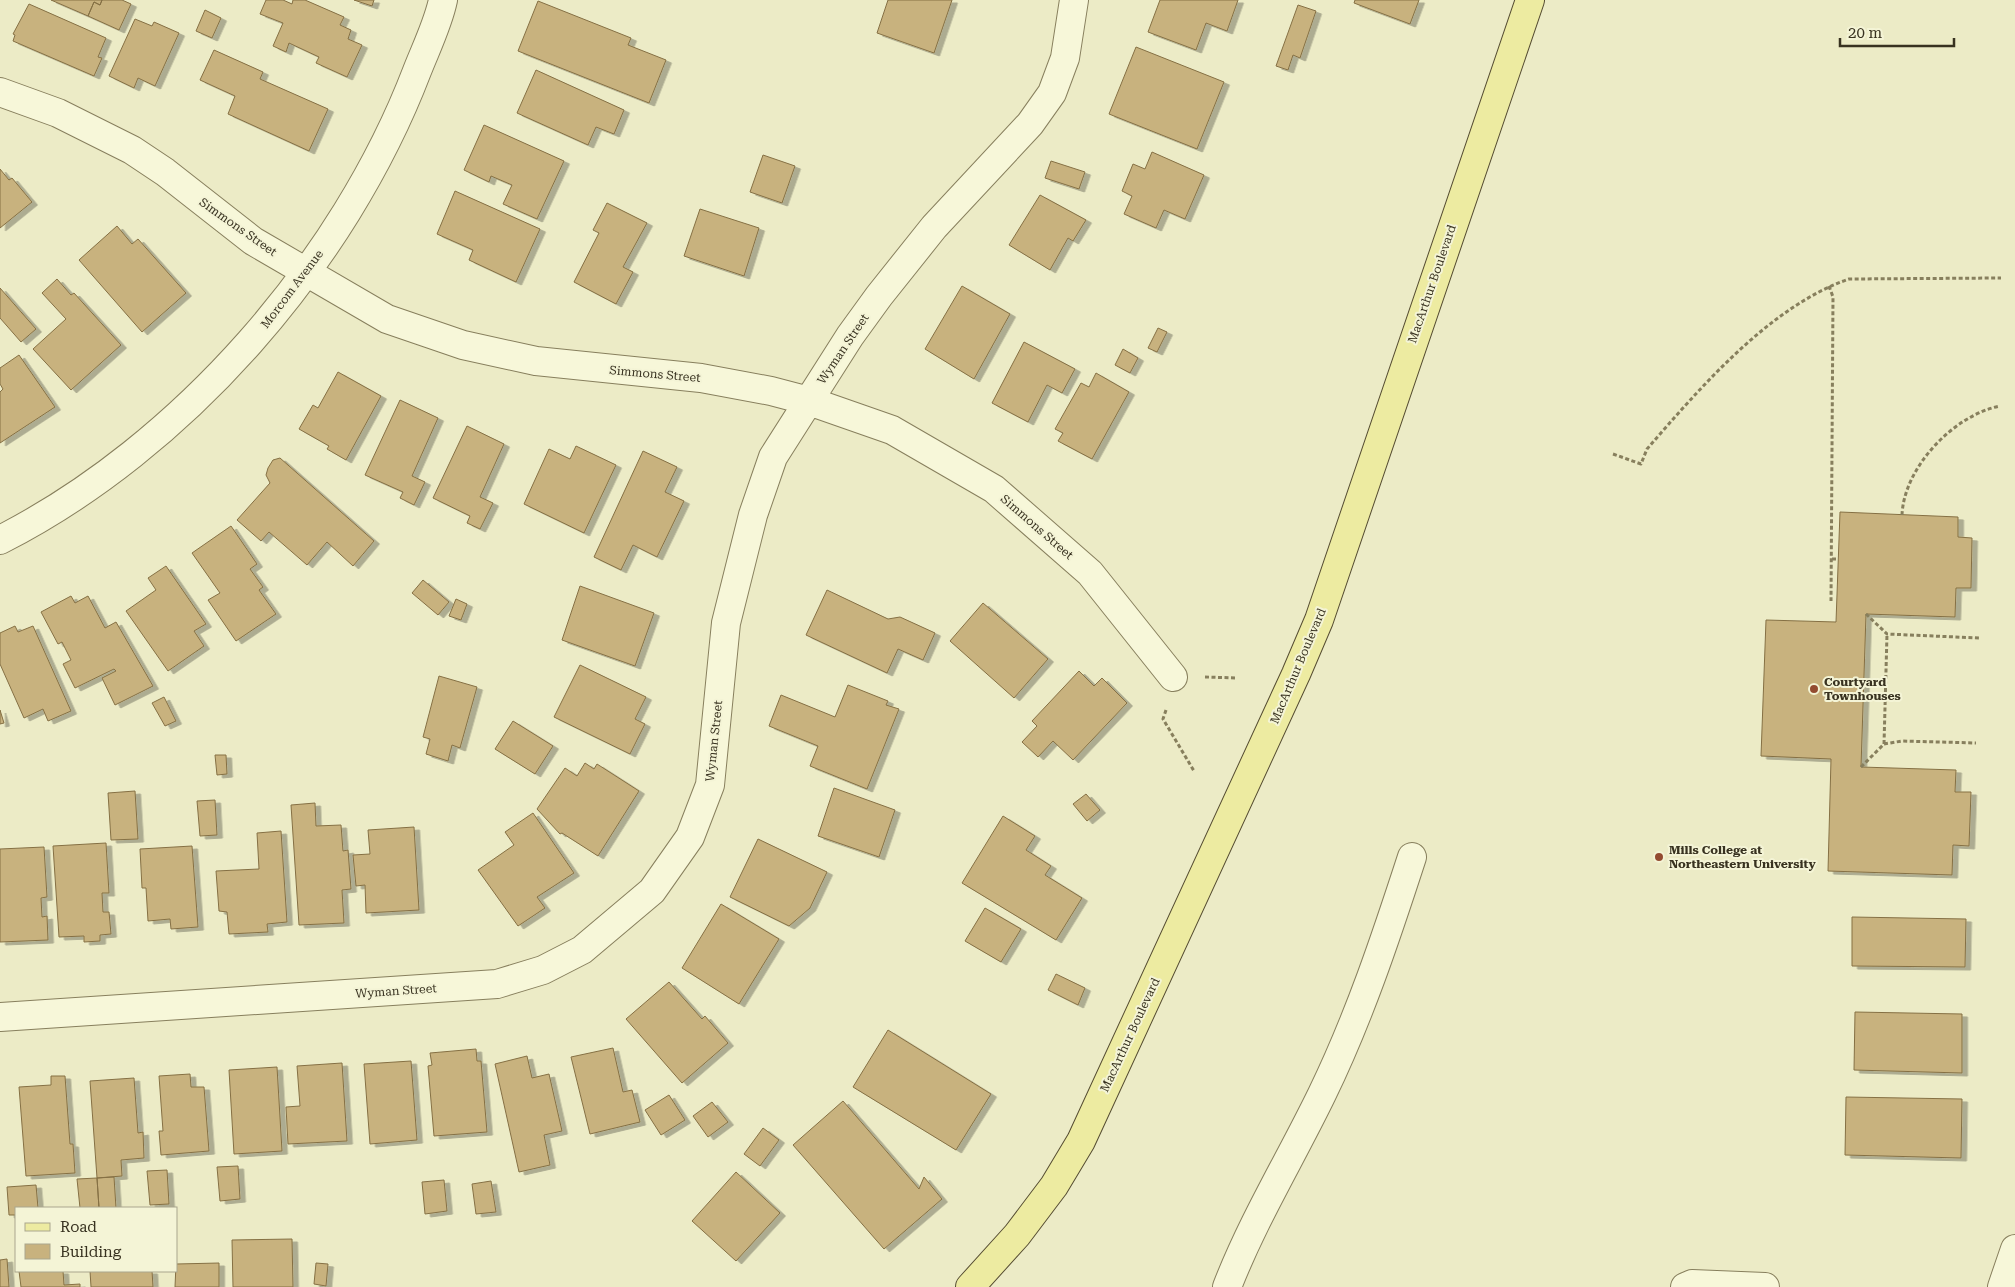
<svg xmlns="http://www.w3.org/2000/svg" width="2015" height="1287" font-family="'Roboto Serif',serif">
	<defs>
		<filter id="shadow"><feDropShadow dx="5.5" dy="3" stdDeviation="0" flood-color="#0004"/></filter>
	</defs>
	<rect width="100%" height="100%" fill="#ecebc6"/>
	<path fill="#c8b27e" stroke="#857044" filter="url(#shadow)" d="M51,0H102L100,5L94,2L88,16Z
		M102,0H122L131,4L119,30L88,16L94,2L100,5Z
		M266,0H283L292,4L293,0H305L344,17L340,25L351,30L348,39L362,45L347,77L316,63L319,57L289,43L286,52L273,46L283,23L260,14Z
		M354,0H374L372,6Z
		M888,0H952L934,53L877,33Z
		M1160,0H1238L1227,31L1206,23L1196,50L1148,32Z
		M1355,0H1419L1410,24L1354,3Z
		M538,1L631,38L628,45L666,60L649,103L518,51Z
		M29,4L106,38L98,57L102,58L94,76L13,41L15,35L13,34Z
		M1298,5L1316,11L1300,58L1293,55L1288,70L1276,66Z
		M205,10L221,18L212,38L196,31Z
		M135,19L152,26L154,22L179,33L155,86L138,78L134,88L109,76Z
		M1136,47L1224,82L1197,149L1109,114Z
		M214,50L263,72L260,79L328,109L309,151L228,114L235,96L200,80Z
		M536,70L624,110L614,134L596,127L588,145L517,113Z
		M484,125L564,161L537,219L503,204L512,185L491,176L489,182L464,170Z
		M1152,152L1204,175L1185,219L1164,210L1156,228L1124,214L1132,196L1122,191L1133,164L1145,169Z
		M763,155L795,166L782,203L750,192Z
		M1051,161L1085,172L1079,189L1045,178Z
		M0,169L9,180L12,178L32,202L0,228Z
		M455,191L540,229L516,282L469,260L473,250L437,234Z
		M1040,195L1086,220L1073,241L1068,238L1050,270L1009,245Z
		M607,203L647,223L623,267L633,272L616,304L574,282L599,233L593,230Z
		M700,209L759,228L744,276L684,256Z
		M117,226L132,244L138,239L186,293L142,332L79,260Z
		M57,279L71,295L74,293L121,345L71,390L33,349L66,319L42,293Z
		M962,286L1010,314L974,379L925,349Z
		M0,288L36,329L21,342L0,318Z
		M1158,328L1167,332L1157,352L1148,348Z
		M1024,342L1075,369L1062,393L1047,385L1028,422L992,403Z
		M1123,349L1138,358L1130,373L1115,365Z
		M19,355L55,407L0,443V392L3,389L0,384V368Z
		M338,372L381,396L346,460L327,449L329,446L299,429L313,405L318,408Z
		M1096,373L1129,392L1092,459L1058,441L1063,433L1055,429L1081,383L1089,387Z
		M400,400L438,418L412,476L425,482L414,505L400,498L403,492L365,475Z
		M467,426L504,444L480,497L493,503L480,529L467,523L470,516L433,498Z
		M576,446L616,465L584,533L524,504L549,449L570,459Z
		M643,451L677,467L665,492L684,501L657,557L633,545L621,570L594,557Z
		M280,458L374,541L353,566L327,542L307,565L269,532L261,541L237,520L270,483L266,475L268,468L273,460Z
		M1840,512L1958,517V537L1972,538L1971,588H1956L1955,617L1866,614L1861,767L1956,770L1955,792H1971L1969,846L1953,845L1952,875L1828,871L1831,759L1761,756L1766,620L1836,622Z
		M231,526L257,564L250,569L263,587L259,590L276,614L236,641L208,600L220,593L192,553Z
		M166,566L206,624L194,631L204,646L168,671L126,611L156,590L148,578Z
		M423,580L449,602L438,615L412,593Z
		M580,586L654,613L635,666L562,640Z
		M827,590L888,619L900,617L935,633L923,660L898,649L887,673L806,635Z
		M71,596L75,603L88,596L105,628L116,622L153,686L115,705L102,678L116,671L114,669L75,688L63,664L71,660L62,642L58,644L41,612Z
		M456,599L467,604L461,620L449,616Z
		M983,603L1048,659L1014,698L950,641Z
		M15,626L18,632L33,626L71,711L48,721L43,709L24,718L0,664V633Z
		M580,665L646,697L635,719L645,724L630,754L554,717Z
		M1079,671L1094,686L1102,678L1127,703L1073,760L1053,741L1038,757L1022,742L1037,726L1032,721Z
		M439,676L477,687L460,748L452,745L448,761L426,754L430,739L423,737Z
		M848,685L888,701L886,705L899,709L867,789L810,766L818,746L769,726L781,695L835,717Z
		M164,697L176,721L165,726L152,703Z
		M0,710L4,723L0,724Z
		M513,721L553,746L535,774L495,749Z
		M215,755H226L227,774L217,775Z
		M585,763L594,769L597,764L639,791L598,856L562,833L560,834L537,809L565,768L577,776Z
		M834,788L895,810L879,857L818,836Z
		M135,791L138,839L111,840L108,793Z
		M1086,794L1100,810L1087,821L1073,804Z
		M215,800L217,835L200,836L197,801Z
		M315,803L316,826L341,825L343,851L348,850L351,889L342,890L344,923L299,925L291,805Z
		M533,813L574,873L537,897L545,908L518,926L478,870L514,845L505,832Z
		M1003,816L1035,836L1026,850L1051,866L1045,875L1082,898L1056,940L962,883Z
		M414,827L419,910L366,913L365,885L356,886L353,855L370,854L368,830Z
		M281,831L287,922L267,924L268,932L229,934L227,912L219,911L216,871L259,869L257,833Z
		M758,839L827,872L810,908L789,926L730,897Z
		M106,843L109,893H102L103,912H109L111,934L100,935V941L84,942V936L59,937L53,846Z
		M192,846L198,927L171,929L170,919L148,921L146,888H142L140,849Z
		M44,847L47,897L41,898L42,917L47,916L48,940L0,942V849Z
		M721,904L779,939L739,1004L682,968Z
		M985,908L1021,929L1001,962L965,941Z
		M1852,917L1966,919L1965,967L1852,966Z
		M1056,974L1085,988L1078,1005L1048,990Z
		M669,982L702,1019L705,1016L728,1043L682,1083L626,1019Z
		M1855,1012L1962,1014V1073L1854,1070Z
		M888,1030L991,1094L956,1150L853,1087Z
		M613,1048L623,1092L632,1090L640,1122L590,1134L571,1057Z
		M476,1049L477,1061H481L487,1132L434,1136L428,1066L432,1065L430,1053Z
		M527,1056L532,1078L549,1074L562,1131L544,1135L550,1165L519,1172L495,1064Z
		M411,1061L417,1140L370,1144L364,1064Z
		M342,1063L347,1141L288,1144L286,1107L300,1106L297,1066Z
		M277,1067L282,1151L234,1154L229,1070Z
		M190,1074L191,1087H204L209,1151L161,1155L159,1131H163L159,1076Z
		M51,1076H65L70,1144H73L75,1173L26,1176L19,1087L51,1085Z
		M134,1078L138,1133L143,1132L144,1158L121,1160L122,1176L97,1178L90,1081Z
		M669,1095L685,1120L661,1135L645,1110Z
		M1846,1097L1962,1099L1961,1158L1845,1155Z
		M843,1101L919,1189L924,1177L942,1199L884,1249L793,1145Z
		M712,1102L728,1122L708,1137L693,1116Z
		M763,1128L779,1140L760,1166L744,1154Z
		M238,1166L240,1199L220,1201L217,1167Z
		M167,1170L169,1204L150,1205L147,1171Z
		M736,1172L780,1213L736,1261L692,1221Z
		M114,1177L116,1208H99L97,1178Z
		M97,1178L99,1208H80L77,1179Z
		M444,1180L447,1211L425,1214L422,1182Z
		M491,1181L496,1212L476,1214L472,1184Z
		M36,1185L38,1208H16V1215H9L7,1187Z
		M292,1239L293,1287H233L232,1240Z
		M7,1259L9,1287H0V1260Z
		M219,1263V1287H175L176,1264Z
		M316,1263L328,1264L326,1286L314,1284Z
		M19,1271H63L64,1285L80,1284V1287H21Z
		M90,1271H152L153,1287H91Z"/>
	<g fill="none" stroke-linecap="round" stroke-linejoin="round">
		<g stroke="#877f5d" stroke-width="30">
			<path id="minor" d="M0,92L58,113L132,150L165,172L253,241L387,319L463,345L536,361L701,378L771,391L809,401L892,430L994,489L1090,573L1173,677
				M0,540C183,447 344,262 417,71C426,48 438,24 443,0
				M0,1017L497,984L543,970L582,950L652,891L690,837L710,785L726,623L753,515L773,457L850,336L879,296L934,227L1030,124L1052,93L1065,58L1074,0
				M1227,1287C1253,1220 1291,1158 1322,1094C1359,1018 1386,937 1412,857
				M1685,1287L1692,1284L1765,1287
				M2002,1287L2015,1249"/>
		</g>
		<g stroke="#554c31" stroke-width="30">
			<path id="major" d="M970,1287L1017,1235L1054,1186L1081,1141L1296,674L1319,620L1530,0"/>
		</g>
		<path stroke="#877f5d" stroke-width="3" stroke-dasharray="4 2.5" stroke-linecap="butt" d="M1829,286L1833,297L1831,601
			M1613,454L1641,464L1647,449C1700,388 1770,306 1849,279L2001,278
			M1902,515C1904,467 1954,415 2000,406
			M1832,559H1838
			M1866,614L1887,634L1979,638
			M1205,677L1237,678
			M1166,710L1163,719L1194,771
			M1884,744L1887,634
			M1861,767L1884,744L1902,741L1976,743"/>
		<use href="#minor" stroke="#f7f7d9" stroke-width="28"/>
		<use href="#major" stroke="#edeba1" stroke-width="28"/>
	</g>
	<g fill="#934b30" stroke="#f4f4d6" stroke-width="2">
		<circle cx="1814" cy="689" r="5"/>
		<circle cx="1659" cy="857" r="5"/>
	</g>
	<g text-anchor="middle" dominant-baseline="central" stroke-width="4" stroke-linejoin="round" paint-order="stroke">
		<g font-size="12" fill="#383220" stroke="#f4f4d6">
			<text transform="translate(238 227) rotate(35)">Simmons Street</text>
			<text transform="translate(1432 284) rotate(-71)">MacArthur Boulevard</text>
			<text transform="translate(292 289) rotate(-53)">Morcom Avenue</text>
			<text transform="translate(843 349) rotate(-56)">Wyman Street</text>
			<text transform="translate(655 374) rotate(5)">Simmons Street</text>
			<text transform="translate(1037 527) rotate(41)">Simmons Street</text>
			<text transform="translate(1298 666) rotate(-67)">MacArthur Boulevard</text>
			<text transform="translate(714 741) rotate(-84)">Wyman Street</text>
			<text transform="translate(396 991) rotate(-4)">Wyman Street</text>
			<text transform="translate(1130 1035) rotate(-65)">MacArthur Boulevard</text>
		</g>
		<g font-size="12" font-weight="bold" fill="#383220" stroke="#f4f4d6" text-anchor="start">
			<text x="1824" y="682">Courtyard<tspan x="1824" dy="14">Townhouses</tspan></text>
			<text x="1669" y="850">Mills College at<tspan x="1669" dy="14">Northeastern University</tspan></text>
		</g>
	</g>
	<rect x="15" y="1207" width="162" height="65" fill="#f4f4d6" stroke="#a9a68d"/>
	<rect x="25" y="1223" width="25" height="8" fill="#edeba1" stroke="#a9a68d"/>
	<text x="60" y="1232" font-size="15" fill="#383220">Road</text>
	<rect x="25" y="1244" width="25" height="15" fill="#c8b27e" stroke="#a9a68d"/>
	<text x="60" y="1257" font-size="15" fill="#383220">Building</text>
	<path d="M1840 38v8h114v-8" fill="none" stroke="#383220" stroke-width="2.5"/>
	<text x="1848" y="38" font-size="15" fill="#383220" stroke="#f4f4d6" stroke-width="4" paint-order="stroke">20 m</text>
</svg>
